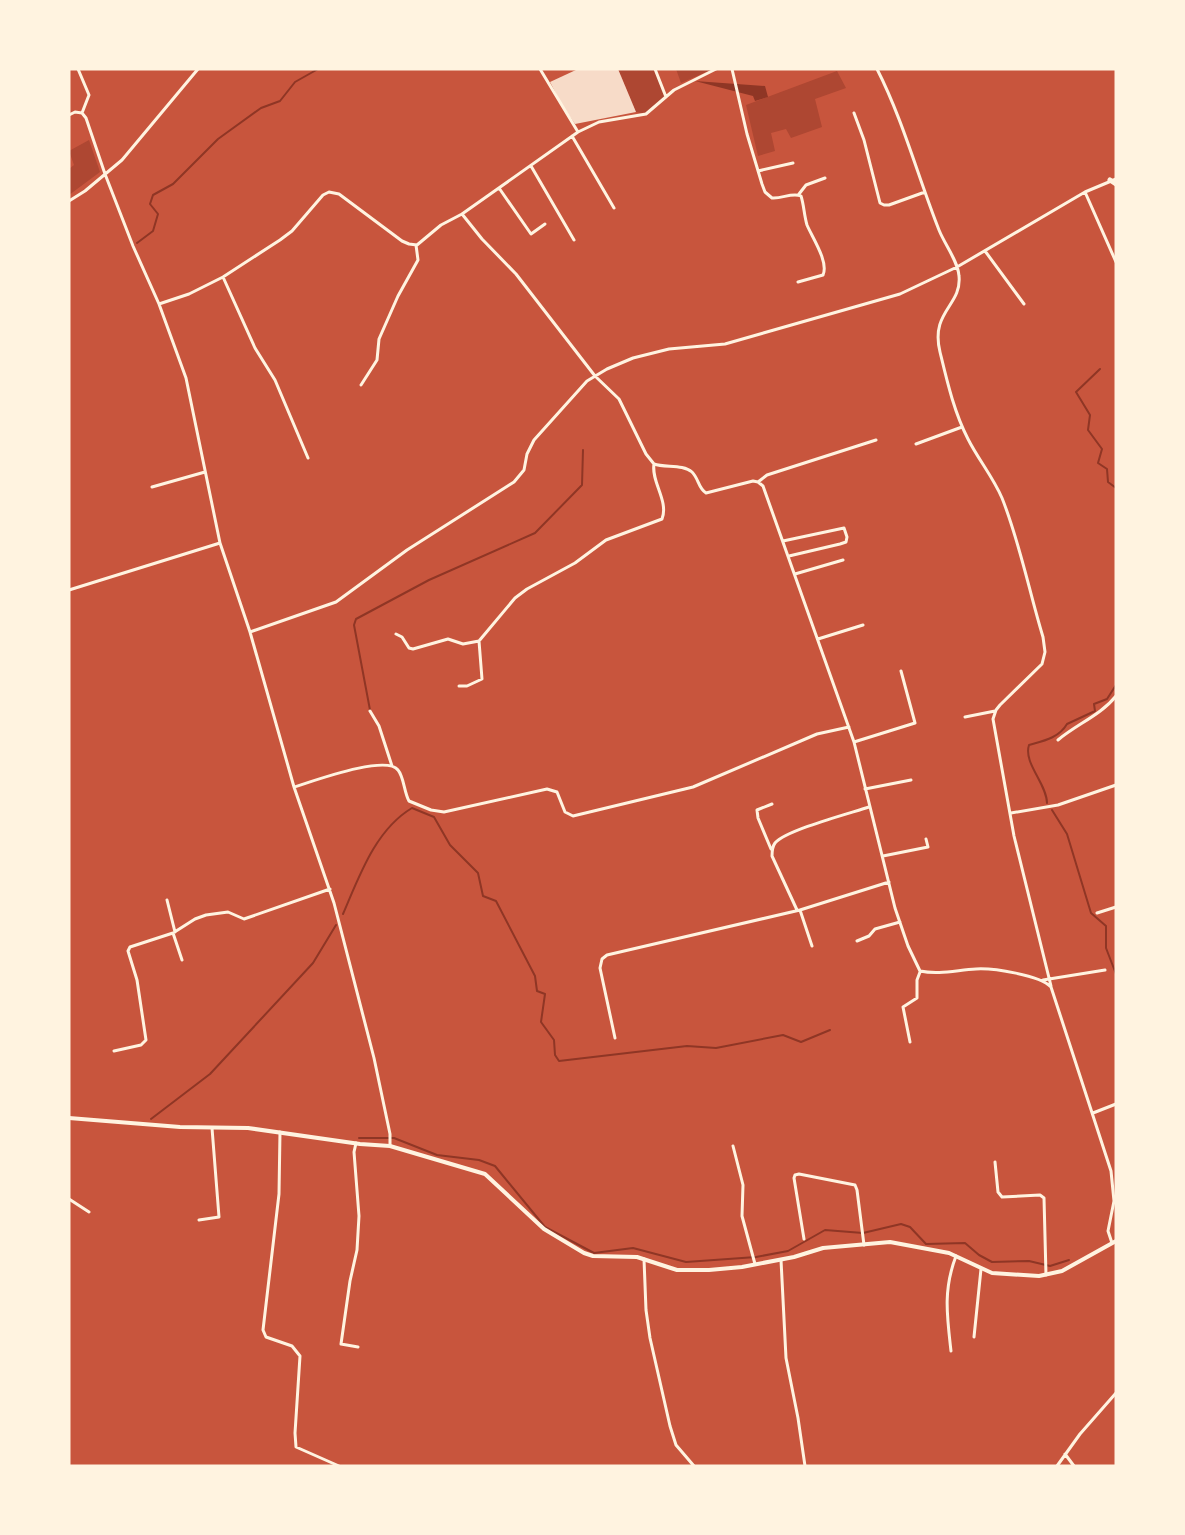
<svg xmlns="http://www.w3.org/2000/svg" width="1185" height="1535" font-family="'Source Sans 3',sans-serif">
	<rect width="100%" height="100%" fill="#c8553d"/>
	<path fill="#ae4732" d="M618,69H655L666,97L646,114L636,112Z
		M676,69H713L681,83Z
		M837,71L846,88L815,99L822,127L791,138L786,129L771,133L775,151L758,156L746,105Z
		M89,140L100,172L69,195V169L74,165L69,151Z"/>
	<path fill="#8f3625" d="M695,81L765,86L768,97L755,101L753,96Z"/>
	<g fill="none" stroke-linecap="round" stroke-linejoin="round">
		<path stroke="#8f3625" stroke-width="2" d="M137,243L153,231L158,214L150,204L153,195L173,184L218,139L261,108L280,101L295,82L318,69
			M1100,369L1076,392L1090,415L1088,430L1102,449L1098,463L1107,469L1108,482L1116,488
			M370,710L354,625L356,619L429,580L535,533L582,485L583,450
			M1047,803C1047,784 1023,763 1029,745C1043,741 1059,738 1067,724L1095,711L1094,704L1107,699L1116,685
			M1052,810L1067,834L1091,913L1106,926V948L1116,974
			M343,914C359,877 375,830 412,808L434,817L450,845L478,873L483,896L496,901L535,976L537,991L545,994L541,1022L554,1040L555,1055L559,1061L687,1046L716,1048L783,1035L801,1042L830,1030
			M151,1119L210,1074L313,963L336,925
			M359,1138H394L437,1155L479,1160L495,1166L545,1227L594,1253L633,1248L686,1262L756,1257L788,1251L825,1230L863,1233L901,1224L910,1227L926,1244L965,1243L979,1255L992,1262L1029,1261L1050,1266L1069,1260"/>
	</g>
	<path fill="#f7dbc8" d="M578,69H618L636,112L575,124L562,105L550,82Z"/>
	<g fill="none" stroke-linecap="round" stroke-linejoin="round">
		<path stroke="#fff3e0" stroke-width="3" d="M78,69L89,95L82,113
			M540,69L578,132
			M655,69L666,97
			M732,69L747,134L762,184L765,192L772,198C782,199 792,192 801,196C804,205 804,215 807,225C812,237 829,262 823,275L798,282
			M877,69C903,120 918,177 939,230C945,245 958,261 959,276C962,306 930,311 940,352C947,381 954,412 968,439C978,459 993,477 1002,498C1020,543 1029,591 1043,637L1045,652L1042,664L1000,705L996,710L993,719L1014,836L1051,986
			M854,113L864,140L880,203L884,205H889L925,192
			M69,115L75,112L82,113L86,118L105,174L133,246L159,304L186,378L220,543L250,632L294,787L334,903L374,1058L390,1134V1146
			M572,136L614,208
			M531,166L574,240
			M758,171L793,163
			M499,188L531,234L545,224
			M1085,192L1116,262
			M799,194L806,185L825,178
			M69,201L85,191L122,160L198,69
			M462,214L482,239L516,274L595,376L619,399L646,454L654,464C665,468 683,464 692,472C699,479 698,488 706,493L753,481L758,482L763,486L854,742L895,908L908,946L920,971C939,975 957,970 976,969C993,968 1040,975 1051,987L1111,1171L1114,1201L1108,1231L1112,1243
			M985,251L1024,304
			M223,277L255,348L275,380L308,458
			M159,304L189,294L223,277L280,240L292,231L323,195L329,192L339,194L402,241L409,244L417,245L441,225L462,214L578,132L599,122L646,114L674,90L716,69
			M361,385L377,360L379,339L398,296L418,260L416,245
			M916,444L962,427
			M758,482L767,475L876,440
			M152,487L205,472
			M783,541L844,528L847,537L846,542L840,544L789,556
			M795,574L843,560
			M69,590L220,543
			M250,632L336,602L407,550L514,482L524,470L527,454L534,440L587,381L607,369L633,358L669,349L725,344L900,294L957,267L1085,192L1116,179
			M396,634L402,637L409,648L413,649L448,639L463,644L479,641L515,598L527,589L575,563L606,540L662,519C669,501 651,482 654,464
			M818,639L863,625
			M459,686H467L482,679L479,641
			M370,711L379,726L392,766
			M965,717L995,711
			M1058,740C1077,724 1101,715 1116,696
			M854,742L915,723L901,671
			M294,787C311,782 386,754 398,770C404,777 404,792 409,801L431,810L444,812L547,789L557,792L565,812L573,816L693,787L817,734L849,727
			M865,789L911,780
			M1011,813L1058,805L1116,785
			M771,849L758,818L757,810L772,804
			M883,856L928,847L926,839
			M167,900L175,932
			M797,910L772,856C772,851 772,847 775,843C786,830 851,813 869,807
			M1097,913L1116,907
			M173,933L182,960
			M857,941L869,936L875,929L900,922
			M812,946L800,910L889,882
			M1043,980L1105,970
			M615,1038L600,968L602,959L607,955L800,910
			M910,1042L903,1007L917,998V980L920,972
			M114,1051L141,1045L146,1040L137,980L128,951L130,947L173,933L195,919L206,915L228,912L244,919L330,889
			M1093,1113L1116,1104
			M280,1132L279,1194L263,1330L266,1337L292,1346L300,1356L295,1433L296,1447L339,1466
			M356,1143L354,1152L359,1216L357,1250L350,1281L341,1344L358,1347
			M733,1146L743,1185L742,1216L755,1264
			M995,1162L998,1192L1002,1197L1040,1195L1044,1198L1046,1275
			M69,1199L89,1212
			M199,1220L219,1217L212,1128
			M804,1239L794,1178L795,1175L799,1174L855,1185L857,1190L864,1245
			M644,1259L646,1310L650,1338L670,1426L676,1445L694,1466
			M781,1260L786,1358L798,1418L805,1466
			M974,1337L981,1269
			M951,1351C947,1316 943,1290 956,1256
			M1065,1454L1074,1466
			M1057,1466L1080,1434L1116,1393"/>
		<path stroke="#fff3e0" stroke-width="4" d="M69,1118L180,1127L248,1128L360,1144L390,1146L485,1174L544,1229L584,1253L593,1256L637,1257L677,1270H709L742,1267L794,1257L823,1248L890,1242L949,1253L992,1273L1039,1276L1062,1271L1116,1241"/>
		<path stroke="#fff3e0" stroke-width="5" d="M1110,180L1116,184"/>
	</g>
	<rect width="1185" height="1535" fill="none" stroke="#fff3e0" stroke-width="141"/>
</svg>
